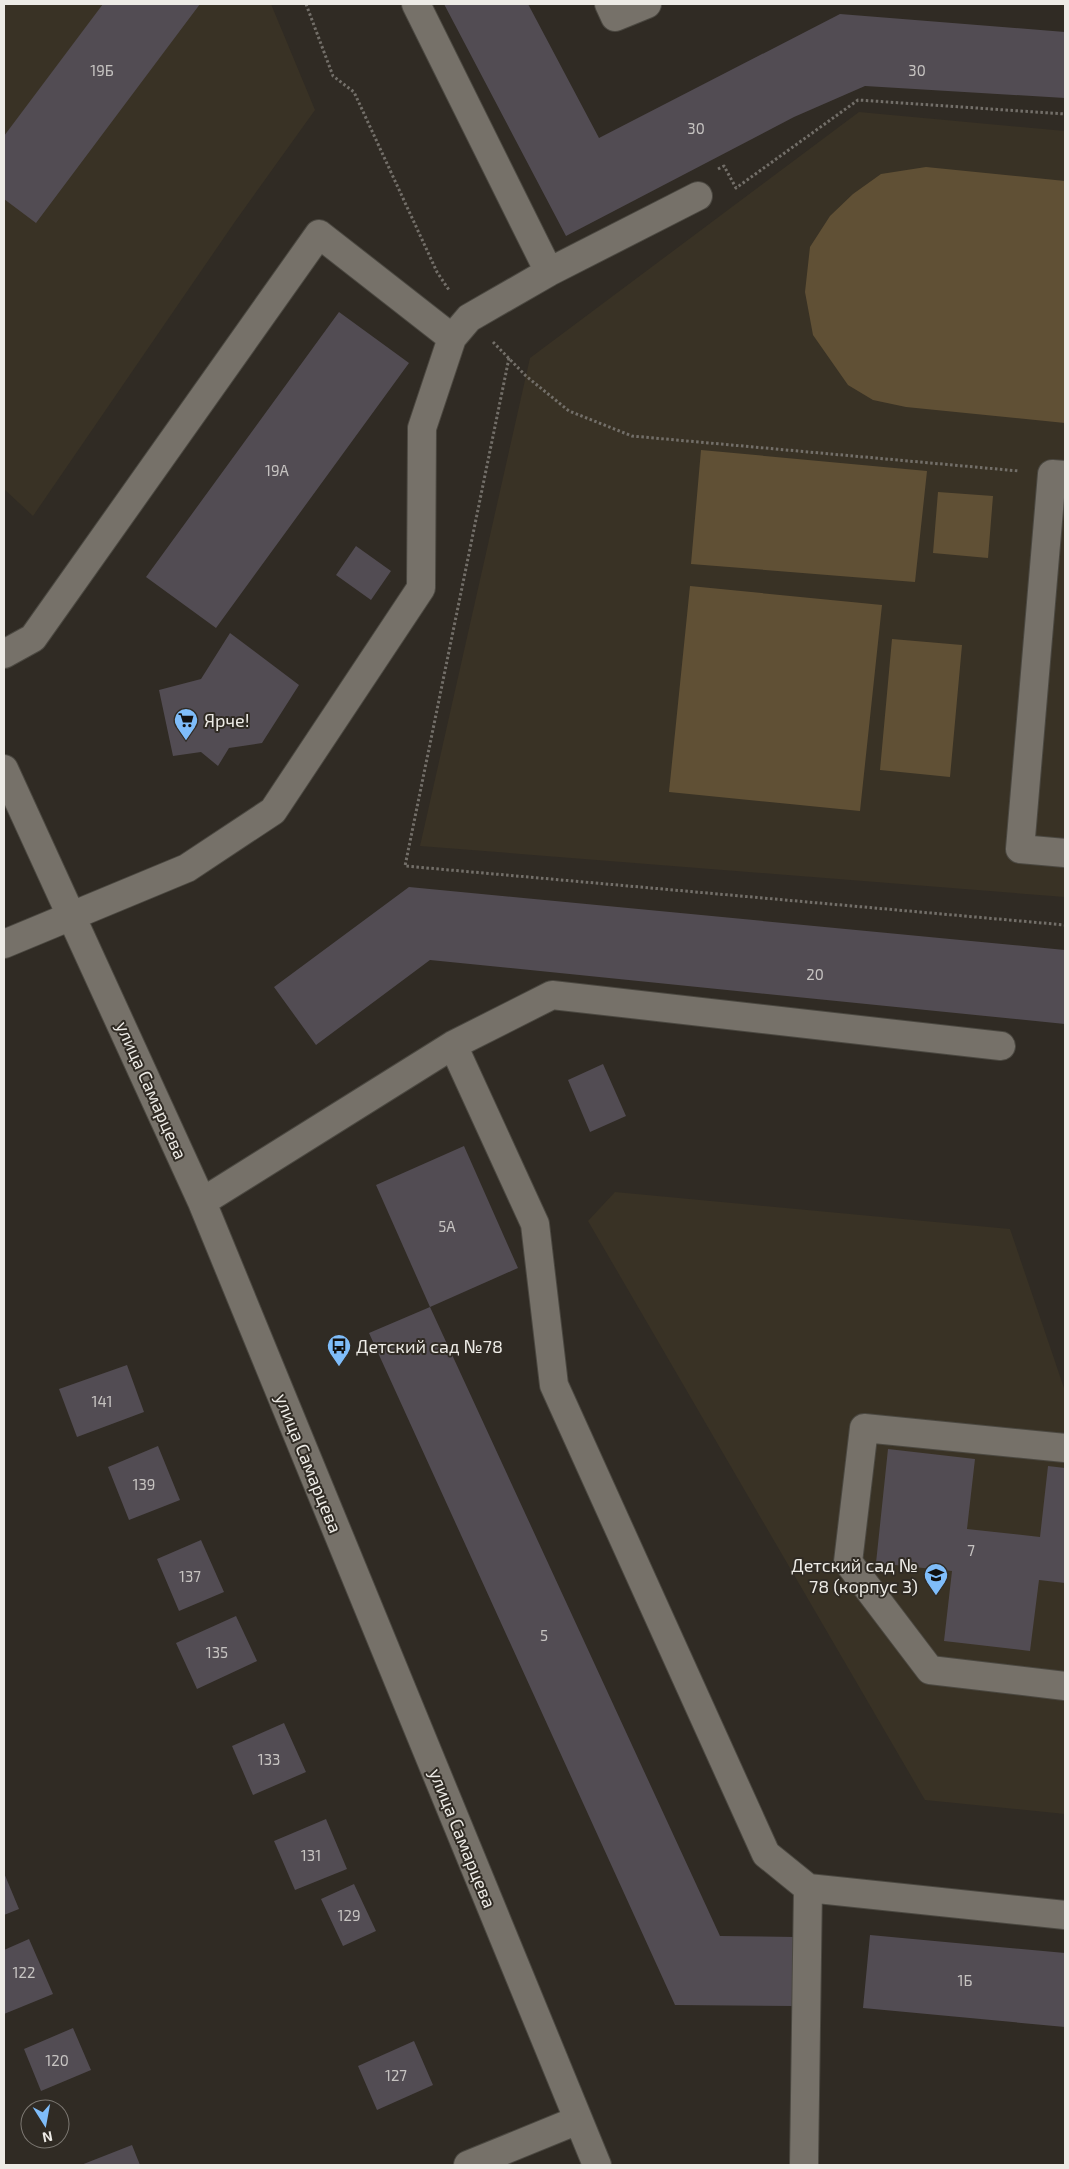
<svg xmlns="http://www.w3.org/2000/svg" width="1069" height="2169" font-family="'Exo 2',sans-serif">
	<rect width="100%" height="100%" fill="#302b24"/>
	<path fill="#393225" d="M4,4H271L315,110L234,223L33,516L4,489Z
		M859,112L1065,131V897L420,846L530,358Z
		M615,1192L1010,1229L1065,1391V1814L925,1800L588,1221Z"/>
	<path fill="#605035" d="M926,167L1065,181V423L906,407L873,400L848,385L813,335L805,292L810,247L830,216L853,194L881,174Z
		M701,450L927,471L915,582L691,564Z
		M938,492L993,496L988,558L933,553Z
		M690,586L882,605L860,811L669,792Z
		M892,639L962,645L950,777L880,770Z"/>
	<path fill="#524c53" d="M103,4H200L36,223L4,199V136Z
		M444,4H528L599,138L840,14L1065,32V98L865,86L794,117L566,236Z
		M339,312L409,363L216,628L146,577Z
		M356,546L391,571L371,600L336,575Z
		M230,633L299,685L262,743L229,748L218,766L201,752L173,756L159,690L201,679Z
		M409,887L1065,950V1024L430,960L316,1045L274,987Z
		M603,1064L626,1116L590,1132L568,1080Z
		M464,1146L518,1268L430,1307L376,1185Z
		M430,1307L720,1936L795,1937L794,2006L675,2005L369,1333Z
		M127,1365L144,1412L77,1437L59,1389Z
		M158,1446L180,1500L129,1520L108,1467Z
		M888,1449L975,1459L967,1529L1040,1537L1048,1466L1065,1468V1583L1039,1580L1030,1651L944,1641L952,1571L876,1563Z
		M201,1540L224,1592L179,1611L157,1559Z
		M236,1616L257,1661L197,1689L176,1643Z
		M284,1723L306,1772L253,1795L232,1746Z
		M326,1819L347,1869L295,1890L274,1841Z
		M4,1873L19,1909L4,1915Z
		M354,1884L376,1931L343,1946L321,1899Z
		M870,1935L1065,1953V2027L863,2008Z
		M29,1939L53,1994L4,2014V1950Z
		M73,2028L91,2070L41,2091L24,2049Z
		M414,2041L433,2085L377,2110L358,2066Z
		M132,2145L140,2165H81Z"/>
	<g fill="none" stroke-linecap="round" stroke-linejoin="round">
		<g stroke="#4b4841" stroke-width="30">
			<path id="minor" d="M609,4L615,17L647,4
				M549,272L698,196
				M1065,475L1052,474L1020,849L1065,853
				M4,654L33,638L319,234L452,338
				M4,769L202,1202L597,2165
				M4,944L187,868L273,811L421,588L422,428L452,338L469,318L549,272L416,4
				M453,1045L535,1224L554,1385L766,1854L808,1888L1065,1915
				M202,1202L453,1045L552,995L1001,1046
				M1065,1448L864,1428L848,1562L930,1670L1065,1686
				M468,2165L578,2120
				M804,2165L808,1888"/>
		</g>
		<path stroke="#736f69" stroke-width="3" stroke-dasharray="2.5 2.5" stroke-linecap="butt" d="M306,4L333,76L354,92L437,272L449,290
			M718,169L724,166L736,188L858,100L1065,114
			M493,342L526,376L569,411L632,436L1019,471
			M509,358L405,866L1065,925"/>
		<use href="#minor" stroke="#767169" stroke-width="28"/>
	</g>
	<defs>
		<g id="supermarket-pin" transform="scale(1.25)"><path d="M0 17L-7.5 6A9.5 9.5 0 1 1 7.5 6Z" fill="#7fbdfa" stroke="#302b24"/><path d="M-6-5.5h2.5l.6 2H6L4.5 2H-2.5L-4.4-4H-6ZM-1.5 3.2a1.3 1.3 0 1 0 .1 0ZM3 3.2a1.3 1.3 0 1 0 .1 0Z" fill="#111"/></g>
		<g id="bus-pin" transform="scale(1.25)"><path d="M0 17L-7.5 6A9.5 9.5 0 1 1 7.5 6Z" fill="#7fbdfa" stroke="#302b24"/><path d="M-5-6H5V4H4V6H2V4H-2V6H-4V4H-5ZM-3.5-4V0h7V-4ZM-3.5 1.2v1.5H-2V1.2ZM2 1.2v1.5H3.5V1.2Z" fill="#111"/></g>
		<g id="school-pin" transform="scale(1.25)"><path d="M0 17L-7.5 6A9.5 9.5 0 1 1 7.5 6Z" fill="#7fbdfa" stroke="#302b24"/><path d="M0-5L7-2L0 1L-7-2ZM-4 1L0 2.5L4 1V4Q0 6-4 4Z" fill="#111"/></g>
	</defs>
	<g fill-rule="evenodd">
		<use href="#supermarket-pin" x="186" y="720"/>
		<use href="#bus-pin" x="339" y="1346"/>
		<use href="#school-pin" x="936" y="1575"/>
	</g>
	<g text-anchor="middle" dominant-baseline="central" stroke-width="4" stroke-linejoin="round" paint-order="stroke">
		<g font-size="15" fill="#c6c3c1">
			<text x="102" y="70">19Б</text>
			<text x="917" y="70">30</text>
			<text x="696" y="128">30</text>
			<text x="277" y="470">19А</text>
			<text x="815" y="974">20</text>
			<text x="447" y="1226">5А</text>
			<text x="102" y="1401">141</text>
			<text x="144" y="1484">139</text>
			<text x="971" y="1550">7</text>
			<text x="190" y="1576">137</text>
			<text x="544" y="1635">5</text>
			<text x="217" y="1652">135</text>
			<text x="269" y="1759">133</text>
			<text x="311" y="1855">131</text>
			<text x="349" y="1915">129</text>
			<text x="24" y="1972">122</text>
			<text x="965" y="1980">1Б</text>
			<text x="57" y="2060">120</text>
			<text x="396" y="2075">127</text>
		</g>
		<g font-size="18" fill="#edebe6" stroke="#302b24" text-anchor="start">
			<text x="204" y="720">Ярче!</text>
			<text x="356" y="1346">Детский сад №78</text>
			<text x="918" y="1565" text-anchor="end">Детский сад №<tspan x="918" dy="21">78 (корпус 3)</tspan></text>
		</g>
		<g font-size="18" fill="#edebe6" stroke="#302b24">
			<text transform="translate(152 1090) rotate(66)">улица Самарцева</text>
			<text transform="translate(309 1463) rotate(68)">улица Самарцева</text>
			<text transform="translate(463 1838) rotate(68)">улица Самарцева</text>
		</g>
	</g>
	<rect width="1069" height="2169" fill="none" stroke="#edebe6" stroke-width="10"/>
	<g transform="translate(45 2124) rotate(169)"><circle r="24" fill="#302b24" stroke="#7c7872"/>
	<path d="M0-4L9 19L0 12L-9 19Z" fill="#7fbdfa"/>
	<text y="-8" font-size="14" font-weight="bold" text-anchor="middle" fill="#edebe6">N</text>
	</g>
</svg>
